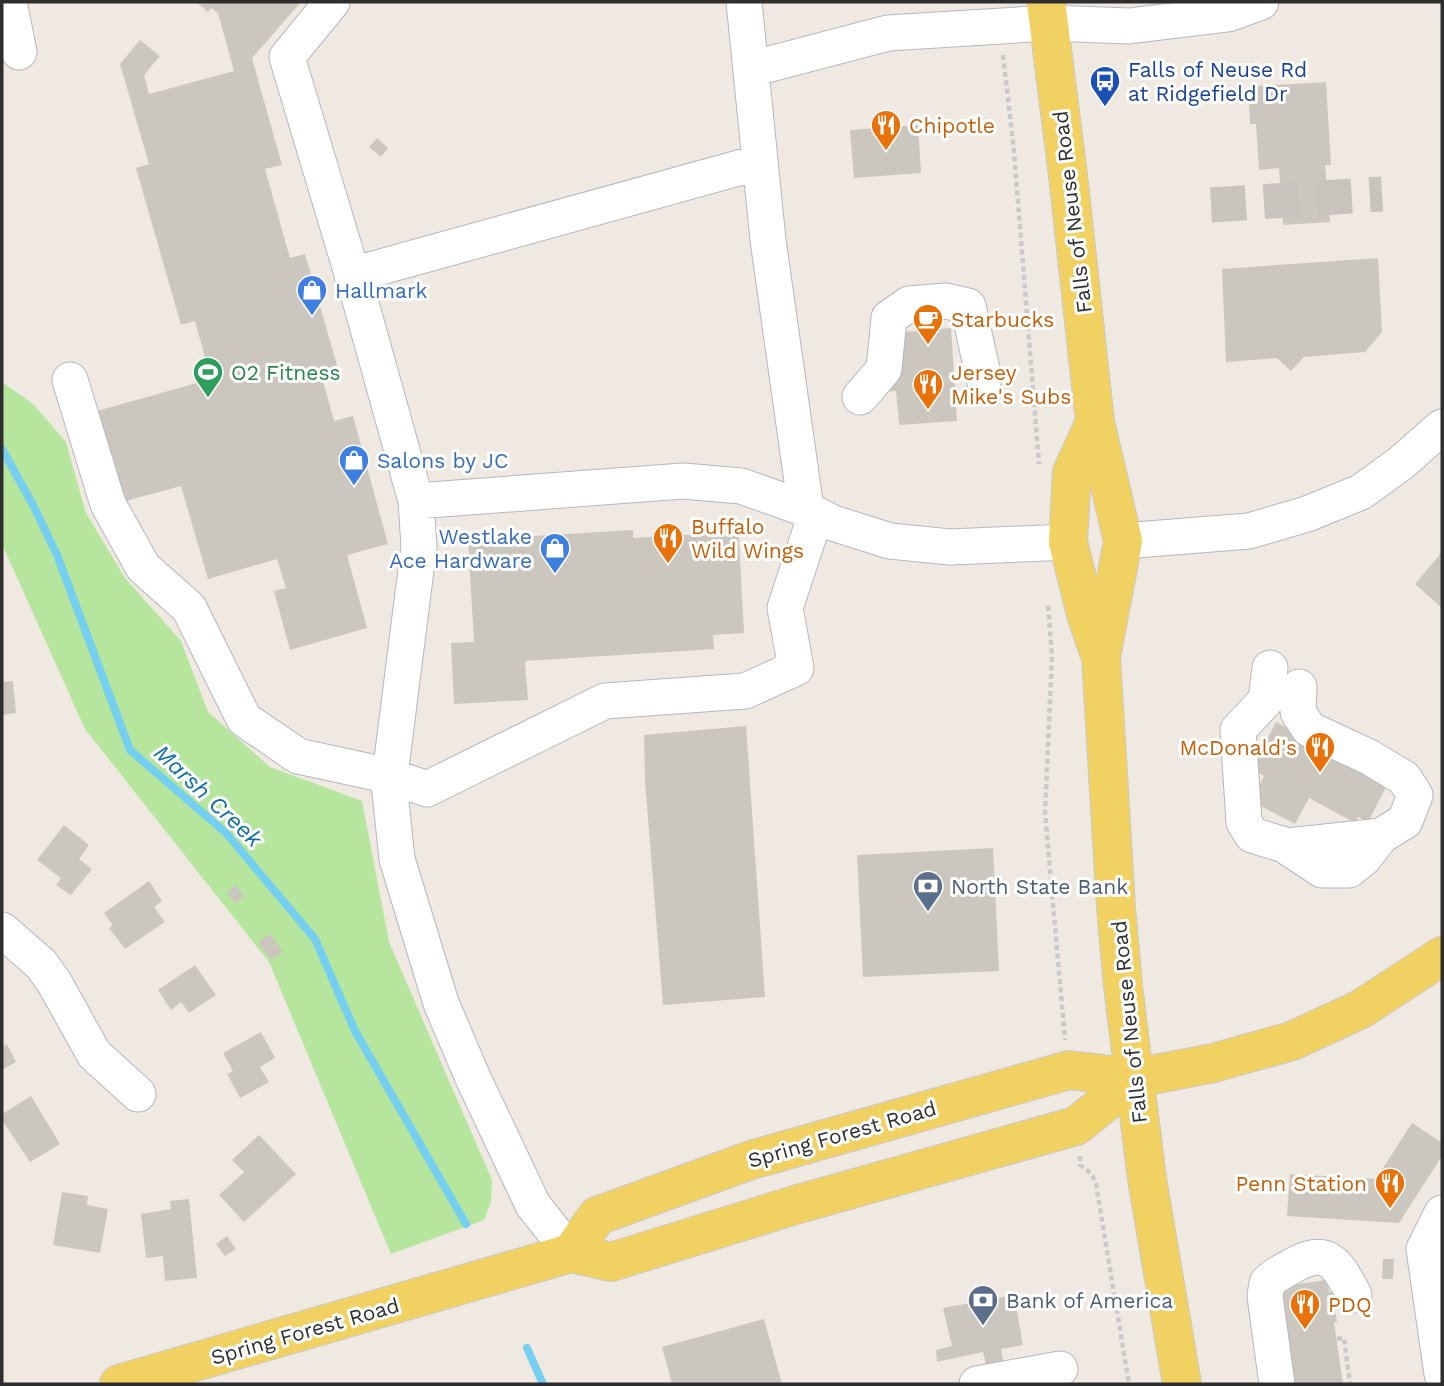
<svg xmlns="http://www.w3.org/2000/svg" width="1444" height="1386" font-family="'Work Sans',sans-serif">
	<rect width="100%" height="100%" fill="#efe9e1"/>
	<path fill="#b6e59e" d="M2,382L33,404L66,442L86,513L125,578L181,641L208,712L270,767L362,801L389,942L492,1180L491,1202L484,1220L391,1254L269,962L85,729L2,544Z"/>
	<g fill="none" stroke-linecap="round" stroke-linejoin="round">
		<path stroke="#75cff0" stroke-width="8" d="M2,449L33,505L57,555L130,750L226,833L315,939L355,1031L466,1224
			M527,1348L543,1384"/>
	</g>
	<path fill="#cbc7bf" d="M196,2H301L252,58L282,165L265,169L290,258L305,254L338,369L321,374L334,421L353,416L388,544L347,555L367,628L290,650L274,591L286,588L277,559L208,579L181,486L122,502L97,411L211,379L195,321L181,325L136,168L149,164L120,64L140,40L160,56L144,75L149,94L234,71L218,13L211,8L208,12Z
		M1326,82L1331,165H1325L1330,222L1283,225L1279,168L1259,170L1256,124H1250L1249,102L1256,101L1255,86Z
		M918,125L921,173L854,178L850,130Z
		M377,138L388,148L381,157L369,147Z
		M1378,258L1382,332L1365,352L1304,357L1291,371L1277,358L1226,362L1222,269Z
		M951,328L957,421L899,425L896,391L880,392L892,333Z
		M738,522L744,633L713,635L714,649L525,661L528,700L454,704L451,643L474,642L468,540L633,530V538L702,534L701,524Z
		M1442,552V608L1415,584Z
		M13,681L16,713L2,715V682Z
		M1276,722L1388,783L1368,822L1358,817L1355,823L1309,798L1295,824L1251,801L1264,776L1252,769Z
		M746,726L765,997L663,1005L645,781L644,735Z
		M64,825L89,845L79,859L92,869L71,895L56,885L61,878L37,860Z
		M993,848L999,971L863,977L857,855Z
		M149,881L162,901L154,907L165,922L125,949L109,928L113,925L104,913Z
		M235,885L244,896L235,903L227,893Z
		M270,934L283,952L271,960L258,942Z
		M195,965L216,995L189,1013L181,1002L171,1010L158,990Z
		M261,1032L275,1058L260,1067L269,1082L240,1098L227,1074L233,1071L223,1053Z
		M7,1044L16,1062L2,1070V1047Z
		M31,1096L60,1144L30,1162L2,1120V1114Z
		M1412,1123L1442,1143V1156L1399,1223L1287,1216L1290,1174L1376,1179Z
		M259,1135L296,1174L244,1222L219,1195L244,1172L232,1160Z
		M62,1192L88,1196L87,1205L108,1209L100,1253L53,1245Z
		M189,1199L197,1278L165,1281L163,1256L146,1258L141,1214L171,1209L170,1201Z
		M227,1236L236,1249L225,1256L216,1244Z
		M1383,1259H1394L1393,1279H1382Z
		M1327,1280L1329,1292H1332L1337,1322H1334L1343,1384H1284L1269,1288Z
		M1014,1295L1023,1345L1001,1349L1005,1371L988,1374L983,1352L937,1362L936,1350L952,1346L943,1308Z
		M764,1319L782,1384H672L662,1347Z"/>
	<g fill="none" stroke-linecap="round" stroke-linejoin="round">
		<path stroke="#c8c4bd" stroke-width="35" stroke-dasharray="35 18" stroke-linecap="butt" d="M1211,205L1382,194"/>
		<g stroke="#b4b7c1" stroke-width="37">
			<path id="minor" d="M9,2L19,52
				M332,2L287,57L362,307L416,501L683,481L741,486L806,509L833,523L890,541L950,547L1068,542
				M744,2L768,240L806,509
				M751,69L888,33L1049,23L1129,26L1228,14L1261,2
				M352,275L760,162
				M70,380L108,504L143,567L189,608L244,719L298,756L390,776L427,789L605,701L745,691L796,668L785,608L816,514
				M860,397L884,369L889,318L909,304L946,301L968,306L984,379
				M416,501L419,546L389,783L397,859L441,1003L473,1078L533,1205L571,1253
				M1123,541L1249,531L1307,514L1361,492L1401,463L1442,427
				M1270,668L1266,700L1238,730L1244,822L1252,835L1288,846L1381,836L1405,821L1415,795L1404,778L1369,757L1309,729L1298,712L1299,687
				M1284,845L1322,870H1349L1364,858L1381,836
				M2,930L41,964L54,982L94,1054L138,1094
				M1442,1213L1424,1249L1442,1374
				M977,1384L1060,1369
				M1277,1384L1265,1296L1267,1283C1275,1274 1286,1270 1296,1264C1330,1246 1339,1267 1354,1295"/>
		</g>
		<g stroke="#c9c9c9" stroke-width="40">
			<path id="major" d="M1046,2L1068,175L1095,422L1123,541L1101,657L1116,908L1123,986L1147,1179L1182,1384
				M1095,422L1072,472L1068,542L1086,614L1100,655
				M571,1253L597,1216L751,1160L1069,1070L1136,1078L1213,1063L1292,1041L1361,1009L1442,956
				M119,1384L571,1253L611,1262L795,1205L1076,1126L1136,1078"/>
		</g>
		<path stroke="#c9c9c9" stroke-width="4.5" stroke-dasharray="5 3.5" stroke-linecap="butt" d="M1003,55L1014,152L1039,464
			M1048,606L1052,656L1045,813L1065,1040
			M1080,1156V1165L1092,1174L1096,1184L1129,1384
			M1337,1339L1344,1338L1350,1384"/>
		<use href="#minor" stroke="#fff" stroke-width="35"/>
		<use href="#major" stroke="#f2d163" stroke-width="38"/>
	</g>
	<defs>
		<g id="bus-pin" transform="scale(1.575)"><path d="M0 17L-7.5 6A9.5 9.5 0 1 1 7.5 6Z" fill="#1a4fb4" stroke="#fff"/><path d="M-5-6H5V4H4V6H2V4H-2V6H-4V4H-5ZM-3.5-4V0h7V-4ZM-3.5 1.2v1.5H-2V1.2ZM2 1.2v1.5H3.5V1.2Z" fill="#fff"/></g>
		<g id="restaurant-pin" transform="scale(1.575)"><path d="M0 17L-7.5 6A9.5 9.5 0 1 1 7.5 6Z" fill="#e8710a" stroke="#fff"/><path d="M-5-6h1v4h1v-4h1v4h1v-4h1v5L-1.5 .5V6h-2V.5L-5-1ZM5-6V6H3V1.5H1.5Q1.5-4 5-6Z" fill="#fff"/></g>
		<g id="shop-pin" transform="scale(1.575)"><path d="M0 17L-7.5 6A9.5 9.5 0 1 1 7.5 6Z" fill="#3f7fe0" stroke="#fff"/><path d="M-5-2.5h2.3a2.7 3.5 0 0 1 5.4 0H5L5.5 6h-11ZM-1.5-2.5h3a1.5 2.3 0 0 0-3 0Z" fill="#fff"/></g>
		<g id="cafe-pin" transform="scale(1.575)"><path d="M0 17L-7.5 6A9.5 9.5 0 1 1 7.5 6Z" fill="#e8710a" stroke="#fff"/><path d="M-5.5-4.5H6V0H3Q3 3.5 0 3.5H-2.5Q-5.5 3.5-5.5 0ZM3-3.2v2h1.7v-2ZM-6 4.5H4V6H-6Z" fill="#fff"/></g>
		<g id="stadium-pin" transform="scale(1.575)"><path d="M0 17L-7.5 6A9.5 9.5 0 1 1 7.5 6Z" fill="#2e9e5b" stroke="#fff"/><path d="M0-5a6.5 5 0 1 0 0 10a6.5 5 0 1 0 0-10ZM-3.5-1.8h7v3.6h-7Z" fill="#fff"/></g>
		<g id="bank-pin" transform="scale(1.575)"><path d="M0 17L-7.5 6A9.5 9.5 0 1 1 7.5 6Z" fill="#5c6f8a" stroke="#fff"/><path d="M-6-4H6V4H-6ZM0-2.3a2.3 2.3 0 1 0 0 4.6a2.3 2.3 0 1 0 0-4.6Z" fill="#fff"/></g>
	</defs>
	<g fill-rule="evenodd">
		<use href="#bus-pin" x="1105" y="81"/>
		<use href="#restaurant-pin" x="886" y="125"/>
		<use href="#shop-pin" x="312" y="290"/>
		<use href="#cafe-pin" x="928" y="319"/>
		<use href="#stadium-pin" x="208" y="372"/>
		<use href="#restaurant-pin" x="928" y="384"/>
		<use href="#shop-pin" x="354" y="460"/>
		<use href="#restaurant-pin" x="668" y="538"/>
		<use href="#shop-pin" x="555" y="548"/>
		<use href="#restaurant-pin" x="1320" y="747"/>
		<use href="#bank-pin" x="928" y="886"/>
		<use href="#restaurant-pin" x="1390" y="1183"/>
		<use href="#bank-pin" x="983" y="1300"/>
		<use href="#restaurant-pin" x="1305" y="1304"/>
	</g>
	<g text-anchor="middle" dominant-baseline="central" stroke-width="6" stroke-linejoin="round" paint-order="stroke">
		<g font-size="21" fill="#164399" stroke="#fff" text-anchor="start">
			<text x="1128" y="69">Falls of Neuse Rd<tspan x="1128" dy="24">at Ridgefield Dr</tspan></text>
		</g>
		<g font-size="21" fill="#c56008" stroke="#fff" text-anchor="start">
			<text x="909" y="125">Chipotle</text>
			<text x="951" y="319">Starbucks</text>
			<text x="951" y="372">Jersey<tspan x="951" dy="24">Mike's Subs</tspan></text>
			<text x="691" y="526">Buffalo<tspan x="691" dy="24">Wild Wings</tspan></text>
			<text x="1297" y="747" text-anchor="end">McDonald's</text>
			<text x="1367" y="1183" text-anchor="end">Penn Station</text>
			<text x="1328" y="1304">PDQ</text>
		</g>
		<g font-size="21" fill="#2e2e2e" stroke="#fff">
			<text transform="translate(1072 212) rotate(-97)">Falls of Neuse Road</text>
			<text transform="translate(1129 1022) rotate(-96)">Falls of Neuse Road</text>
			<text transform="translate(842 1134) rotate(-16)">Spring Forest Road</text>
			<text transform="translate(305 1331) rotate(-16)">Spring Forest Road</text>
		</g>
		<g font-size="21" fill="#366cbe" stroke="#fff" text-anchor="start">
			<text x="335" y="290">Hallmark</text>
			<text x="377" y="460">Salons by JC</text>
			<text x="532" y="536" text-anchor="end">Westlake<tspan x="532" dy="24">Ace Hardware</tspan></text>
		</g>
		<g font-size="21" fill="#27864d" stroke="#fff" text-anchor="start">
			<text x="231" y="372">O2 Fitness</text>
		</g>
		<g font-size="21" fill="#4e5e75" stroke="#fff" text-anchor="start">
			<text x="951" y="886">North State Bank</text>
			<text x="1006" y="1300">Bank of America</text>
		</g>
		<g font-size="23" font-style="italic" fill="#0d6fa3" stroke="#fff">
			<text transform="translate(208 796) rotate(43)">Marsh Creek</text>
		</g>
	</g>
	<rect width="1444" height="1386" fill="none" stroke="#2e2e2e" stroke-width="7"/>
</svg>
